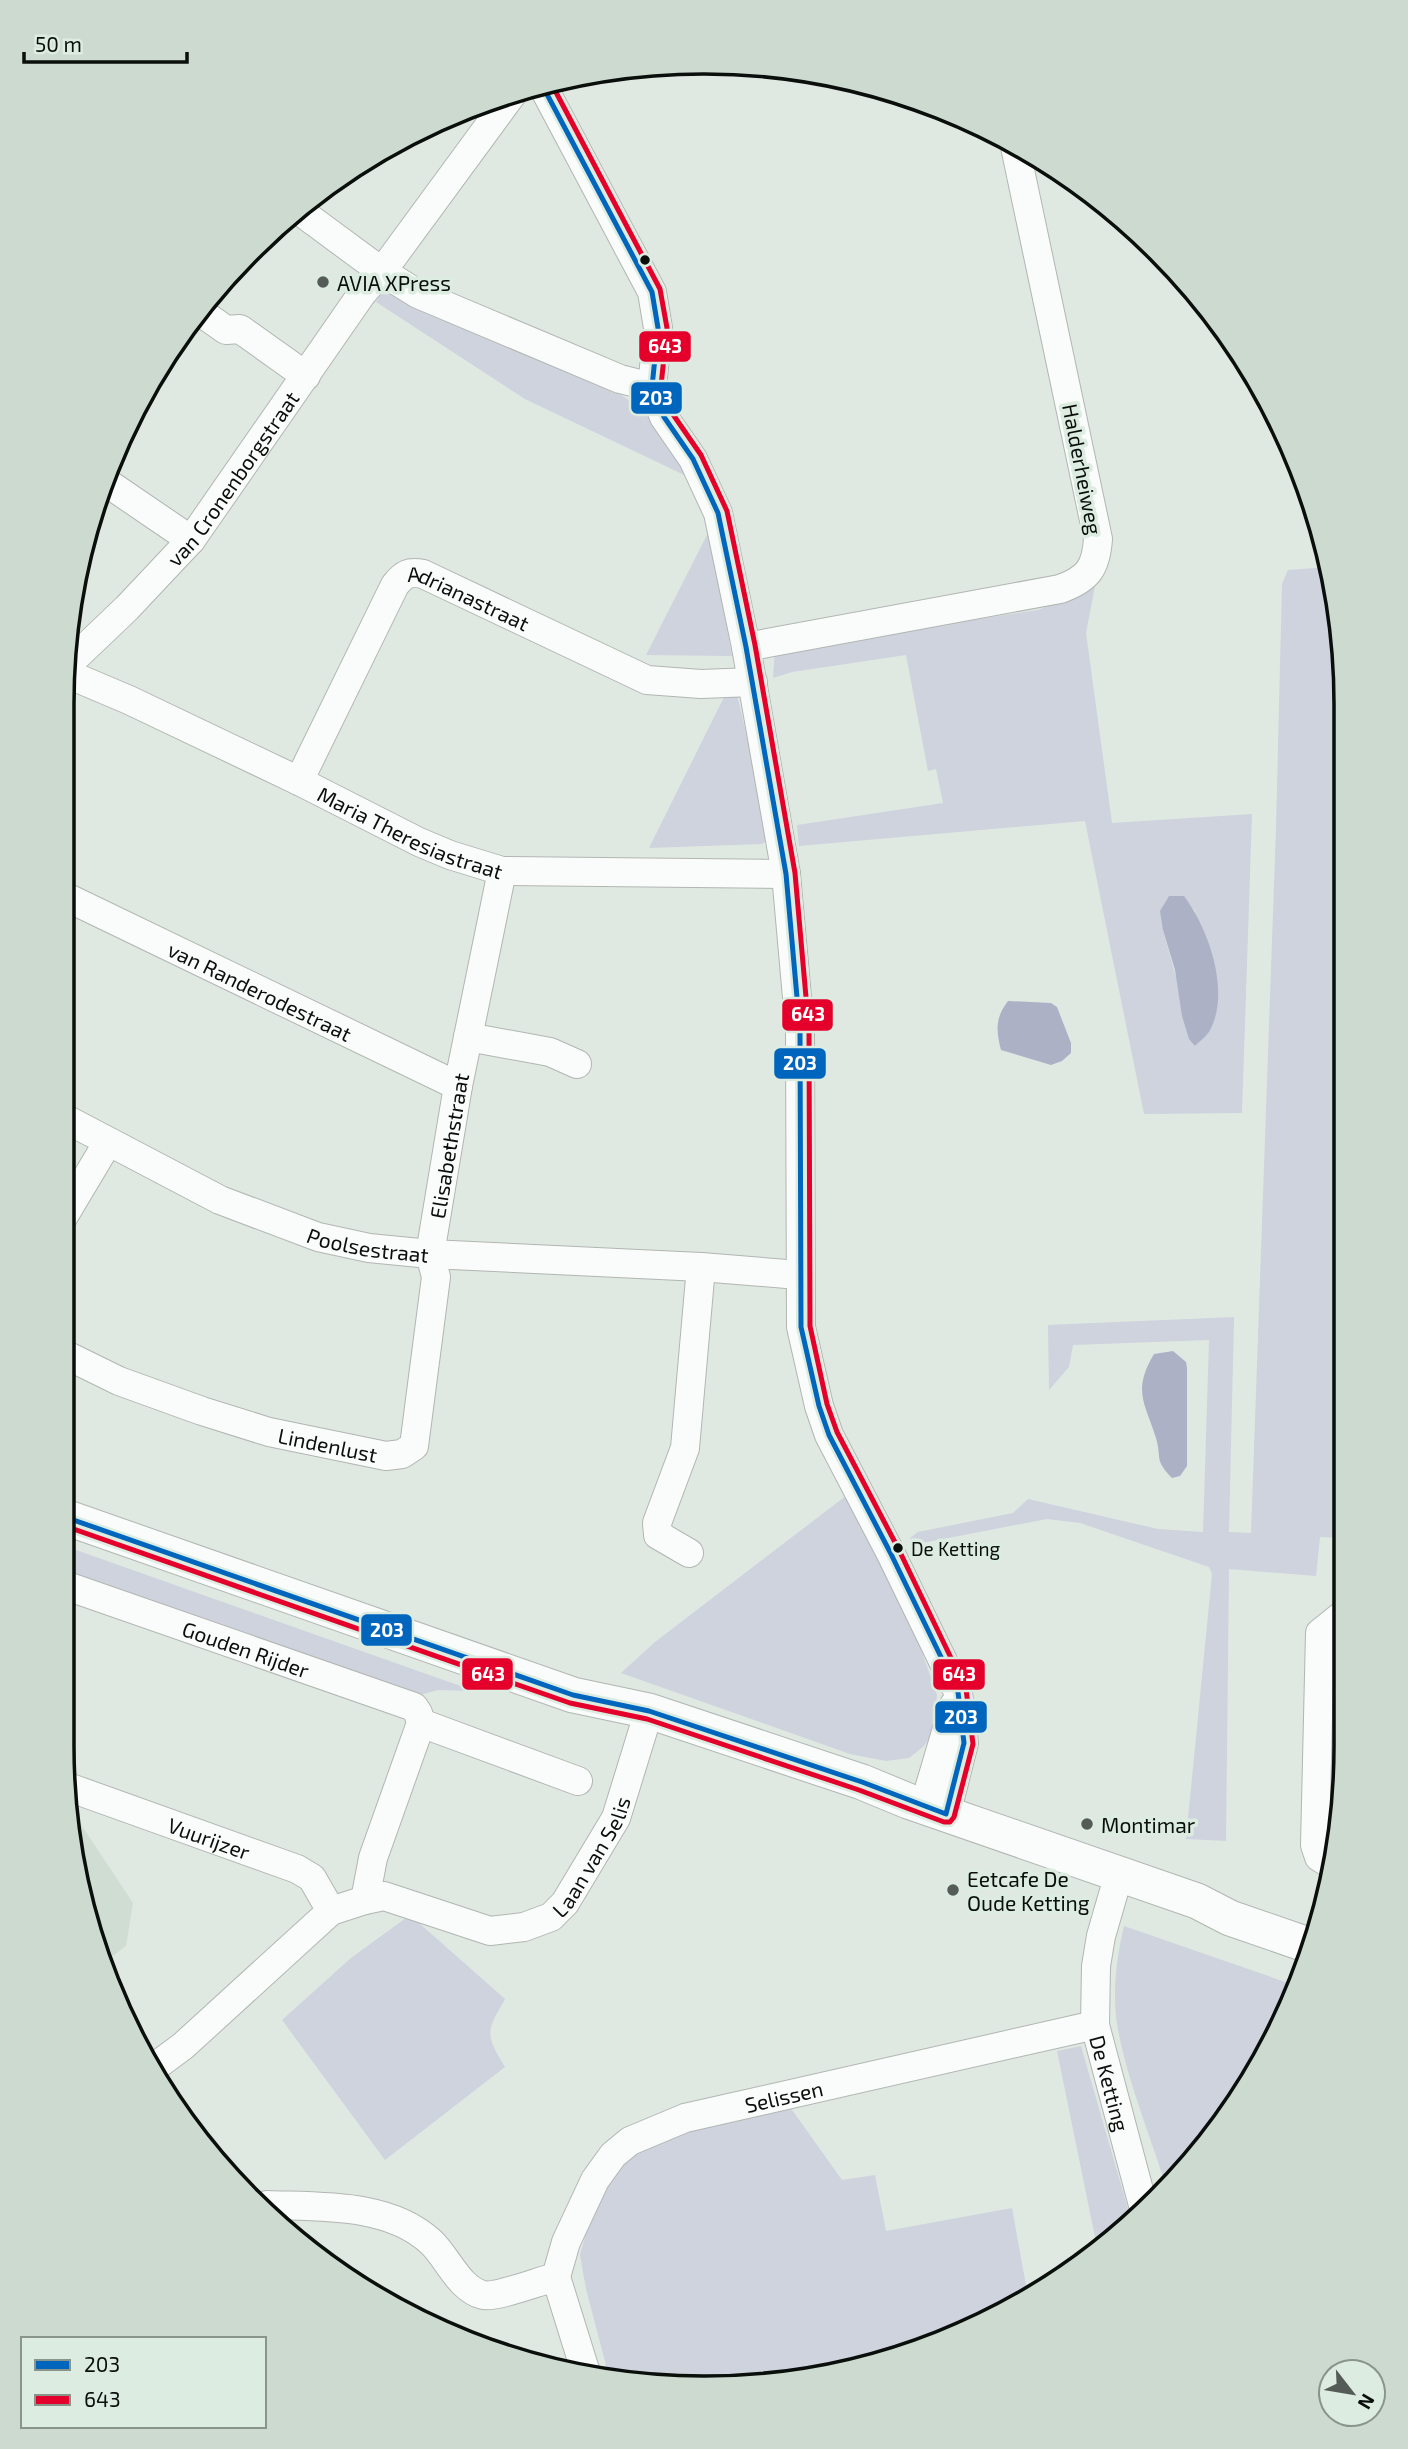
<svg xmlns="http://www.w3.org/2000/svg" width="1408" height="2449" font-family="'Exo 2',sans-serif">
	<rect width="100%" height="100%" fill="#e0e8e2"/>
	<path fill="#cfddd3" d="M72,1811L133,1903L126,1946L102,1964L95,1951Z"/>
	<path fill="#ced3de" fill-rule="evenodd" d="M387,286L607,386L638,406L676,440L699,482L525,399L376,302Z
		M709,531L732,656L646,655Z
		M1329,567L1341,621L1345,1538L1320,1537L1316,1576L1229,1569L1226,1841L1186,1839L1212,1574L1209,1567L1080,1523L1047,1519L912,1545L910,1538L918,1532L1013,1513L1028,1499L1158,1529L1203,1532L1209,1340L1073,1345L1069,1367L1049,1390L1048,1325L1234,1317L1229,1532L1251,1533L1276,828L1282,584L1288,570Z
		M1095,586L1086,633L1112,823L1252,814L1242,1113L1144,1114L1085,821L799,846L797,825L943,803L936,769L928,771L906,655L792,672L773,678L775,650L1038,610ZM1194,909C1200,926 1218,999 1215,1013C1212,1028 1206,1035 1195,1046L1163,930Z
		M728,689L737,694L753,764L767,840L762,844L649,848Z
		M847,1495L918,1641L937,1695L934,1731L924,1746L909,1758L886,1761L850,1754L621,1673L655,1642Z
		M62,1545L469,1689L467,1691L438,1690L412,1697L61,1575Z
		M410,1915L505,1999C486,2032 485,2034 505,2067L385,2160L282,2020L351,1958Z
		M1124,1926L1294,1985L1260,2067L1165,2183C1149,2132 1123,2069 1116,2017C1113,1987 1117,1955 1124,1926Z
		M1081,2046L1132,2223L1127,2229L1097,2247L1057,2051Z
		M790,2107L842,2180L875,2175L886,2231L1012,2208L1027,2291L950,2339L746,2386L608,2373L586,2289L580,2255L595,2200L627,2160L660,2139Z"/>
	<path fill="#adb1c6" d="M1169,896H1184C1208,928 1231,991 1210,1030C1207,1036 1200,1041 1195,1046L1189,1039L1182,1016L1175,970L1163,930L1160,911Z
		M1008,1001L1051,1003L1057,1007L1071,1043V1053L1062,1061L1051,1065L1001,1050C996,1030 995,1018 1008,1001Z
		M1173,1351L1186,1362L1187,1368V1466L1180,1476L1172,1478C1154,1459 1162,1460 1156,1438C1145,1403 1132,1391 1154,1354Z"/>
	<g fill="none" stroke-linecap="round" stroke-linejoin="round">
		<g stroke="#b1b6b2" stroke-width="30">
			<g id="minor">
				<path d="M541,83L652,292L658,328L652,387L664,417L693,459L718,513L746,647L786,874L800,1031L801,1327L819,1406L829,1435L890,1552L958,1692L964,1743L946,1814"/>
				<path d="M297,209L381,271L418,294L620,379L652,387"/>
				<path d="M199,311L226,330L240,329L306,376"/>
				<path d="M103,480L191,540"/>
				<path d="M746,647L1060,589C1088,579 1096,568 1098,539L1014,142"/>
				<path id="s1" d="M63,669L127,608L191,540L361,295L389,262L513,93"/>
				<path id="s2" d="M63,672L129,700L299,781L419,842L450,855L502,871L786,874"/>
				<path id="s3" d="M299,781L395,585C404,574 409,571 423,574L647,680L701,684L753,682"/>
				<path id="s4" d="M62,895L458,1086"/>
				<path d="M468,1037L550,1052L577,1064"/>
				<path id="s5" d="M62,1117L220,1200L318,1237L369,1248L430,1254L701,1267L799,1275"/>
				<path d="M62,1219L108,1142"/>
				<path id="s6" d="M62,1353L119,1381L202,1411L269,1432L386,1456L402,1454L414,1446L436,1277L430,1254L458,1086L502,871"/>
				<path d="M689,1553L658,1535L657,1523L685,1448L701,1267"/>
				<path id="s7" d="M61,1584L414,1707L418,1713L421,1723L373,1858L365,1900"/>
				<path d="M421,1723L578,1781"/>
				<path id="s8" d="M68,1787L297,1869L312,1878L331,1911"/>
				<path d="M924,1806L954,1705"/>
				<path d="M1332,1865L1319,1857L1315,1845L1320,1633L1345,1613"/>
				<path id="s9" d="M1119,1874L1101,1936L1096,1966L1095,2025L1144,2209"/>
				<path id="s10" d="M156,2066L183,2046L331,1911L365,1900L384,1896L490,1931L524,1927L551,1917L565,1903L616,1818L649,1711"/>
				<path d="M267,2205C321,2207 389,2203 431,2242C448,2258 459,2289 483,2295C496,2298 539,2281 556,2277"/>
				<path id="s11" d="M585,2370L556,2277L566,2242L595,2180L613,2155L630,2141L685,2118L1095,2025"/>
			</g>
		</g>
		<g stroke="#b1b6b2" stroke-width="37">
			<path id="major" d="M62,1516L573,1695L649,1711L862,1782L908,1801L1197,1901L1230,1918L1311,1946"/>
		</g>
		<use href="#minor" stroke="#fafcfb" stroke-width="28"/>
		<use href="#major" stroke="#fafcfb" stroke-width="35"/>
		<g stroke="#ddece1" stroke-width="10">
			<path id="bus-1" d="M62,1516L573,1695L649,1711L862,1782L946,1814L964,1743L958,1692L890,1552L829,1435L819,1406L801,1327L800,1031L786,874L746,647L718,513L693,459L664,417L652,387L658,328L652,292L541,83"/>
		</g>
		<g stroke="#ddece1" stroke-width="10">
			<path id="bus-2" d="M62,1525L570,1703L647,1719L859,1790L944,1822H950L954,1817L973,1744L966,1689L898,1548L837,1432L827,1404L810,1326L809,1031L795,873L755,645L727,511L701,455L672,413L661,386L667,328L660,289L550,81"/>
		</g>
		<use href="#bus-1" stroke="#0065bd" stroke-width="5"/>
		<use href="#bus-2" stroke="#e4002b" stroke-width="5"/>
	</g>
	<g fill="#0a0f0c" stroke="#ddece1" stroke-width="2.5">
		<circle cx="645" cy="260" r="6"/>
		<circle cx="898" cy="1548" r="6"/>
	</g>
	<g fill="#555b57" stroke="#ddece1" stroke-width="2.5">
		<circle cx="323" cy="282" r="7"/>
		<circle cx="1087" cy="1824" r="7"/>
		<circle cx="953" cy="1890" r="7"/>
	</g>
	<g text-anchor="middle" dominant-baseline="central" stroke-width="7" stroke-linejoin="round" paint-order="stroke">
		<g font-size="19" fill="#0a0f0c" stroke="#ddece1" text-anchor="start">
			<text x="911" y="1548">De Ketting</text>
		</g>
		<g font-size="21" fill="#0a0f0c" stroke="#ddece1" text-anchor="start">
			<text x="337" y="282">AVIA XPress</text>
			<text x="1101" y="1824">Montimar</text>
			<text x="967" y="1878">Eetcafe De<tspan x="967" dy="24">Oude Ketting</tspan></text>
		</g>
		<g font-size="21" fill="#0a0f0c" stroke="#ddece1">
			<text transform="translate(1083 469) rotate(79)">Halderheiweg</text>
			<text stroke="none"><textPath href="#s1" startOffset="256">van Cronenborgstraat</textPath></text>
			<text stroke="none"><textPath href="#s3" startOffset="301">Adrianastraat</textPath></text>
			<text stroke="none"><textPath href="#s2" startOffset="383">Maria Theresiastraat</textPath></text>
			<text stroke="none"><textPath href="#s4" startOffset="220">van Randerodestraat</textPath></text>
			<text stroke="none"><textPath href="#s6" startOffset="676">Elisabethstraat</textPath></text>
			<text stroke="none"><textPath href="#s5" startOffset="334">Poolsestraat</textPath></text>
			<text stroke="none"><textPath href="#s6" startOffset="282">Lindenlust</textPath></text>
			<text stroke="none"><textPath href="#s7" startOffset="196">Gouden Rijder</textPath></text>
			<text stroke="none"><textPath href="#s8" startOffset="150">Vuurijzer</textPath></text>
			<text stroke="none"><textPath href="#s10" startOffset="537">Laan van Selis</textPath></text>
			<text stroke="none"><textPath href="#s9" startOffset="214">De Ketting</textPath></text>
			<text stroke="none"><textPath href="#s11" startOffset="416">Selissen</textPath></text>
		</g>
	</g>
	<path d="M0 0H1408V2449H0ZM704 74H704A630 630 0 0 1 1334 704V1746A630 630 0 0 1 704 2376H704A630 630 0 0 1 74 1746V704A630 630 0 0 1 704 74Z" fill="#ccdad0" fill-rule="evenodd"/>
	<path fill="none" stroke="#0a0f0c" stroke-width="3.5" d="M704 74H704A630 630 0 0 1 1334 704V1746A630 630 0 0 1 704 2376H704A630 630 0 0 1 74 1746V704A630 630 0 0 1 704 74Z"/>
	<g stroke="#ddece1" stroke-width="2.5">
		<rect x="638" y="330" width="54" height="33" rx="7" fill="#e4002b"/>
		<rect x="630" y="381" width="53" height="34" rx="7" fill="#0065bd"/>
		<rect x="781" y="998" width="53" height="34" rx="7" fill="#e4002b"/>
		<rect x="773" y="1047" width="54" height="33" rx="7" fill="#0065bd"/>
		<rect x="360" y="1613" width="53" height="34" rx="7" fill="#0065bd"/>
		<rect x="461" y="1657" width="53" height="34" rx="7" fill="#e4002b"/>
		<rect x="932" y="1658" width="54" height="33" rx="7" fill="#e4002b"/>
		<rect x="934" y="1700" width="54" height="34" rx="7" fill="#0065bd"/>
	</g>
	<g font-size="19" text-anchor="middle" font-weight="bold" fill="#fff">
		<text x="665" y="353">643</text>
		<text x="656" y="405">203</text>
		<text x="808" y="1021">643</text>
		<text x="800" y="1070">203</text>
		<text x="387" y="1637">203</text>
		<text x="488" y="1681">643</text>
		<text x="959" y="1681">643</text>
		<text x="961" y="1724">203</text>
	</g>
	<rect x="21" y="2337" width="245" height="91" fill="#ddece1" stroke="#89948c" stroke-width="2"/>
	<rect x="35" y="2360" width="35" height="10" fill="#0065bd" stroke="#89948c" stroke-width="2"/>
	<text x="84" y="2372" font-size="21" fill="#0a0f0c">203</text>
	<rect x="35" y="2395" width="35" height="10" fill="#e4002b" stroke="#89948c" stroke-width="2"/>
	<text x="84" y="2407" font-size="21" fill="#0a0f0c">643</text>
	<g transform="translate(1352 2393) rotate(121)"><circle r="33" fill="#ddece1" stroke="#89948c" stroke-width="2"/>
	<path d="M0-5L12 26L0 18L-12 26Z" fill="#555b57"/>
	<text y="-10" font-size="19" font-weight="bold" text-anchor="middle" fill="#0a0f0c">N</text>
	</g>
	<path d="M24 52v10h163v-10" fill="none" stroke="#0a0f0c" stroke-width="3.5"/>
	<text x="35" y="52" font-size="21" fill="#0a0f0c" stroke="#ddece1" stroke-width="5" paint-order="stroke">50 m</text>
</svg>
